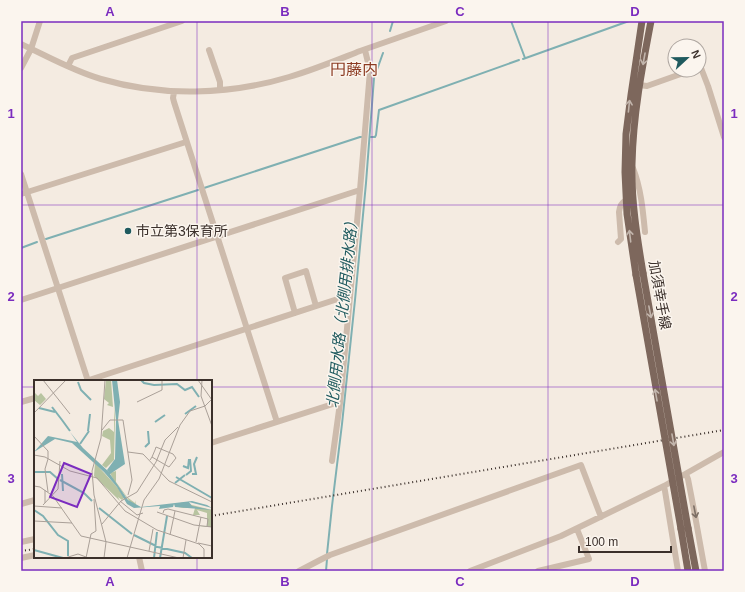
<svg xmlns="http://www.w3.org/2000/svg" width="745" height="592" font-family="Arial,'Noto Sans JP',sans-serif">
	<rect width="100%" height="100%" fill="#f4ebe1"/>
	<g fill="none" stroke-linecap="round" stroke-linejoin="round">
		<path stroke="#7fb0b2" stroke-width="2" d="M511,21L525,58
			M390,31L393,21
			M523,59L629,21
			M370,137H375L376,135L379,110L519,60
			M204,188L360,137H363
			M46,239L198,190
			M21,248L37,242
			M327,554L332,506L342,424L355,300L366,183L374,78L383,53
			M326,571L327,559"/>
		<path stroke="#cdbbac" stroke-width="6" d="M21,44C47,56 73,71 101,79C162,97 229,95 289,77C313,70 337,60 360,51C389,41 417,31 446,21
			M209,50L220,82V90
			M68,66L72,58L182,21
			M21,68L31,49L40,21
			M699,68H701L708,86L724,137
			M639,85L647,86L692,70
			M174,92L173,98L174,102L277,422
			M633,168C641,188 643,211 645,232
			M21,174L88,381
			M21,194L186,142
			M618,242L621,239L619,212C620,206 621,203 626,200
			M21,300L360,190
			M295,313L285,278L306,271L316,306
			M86,381L350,295
			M21,402L35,398
			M211,443L336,403H340
			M332,461L340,403L360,190L370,71L365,50
			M686,474L688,479L694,510L705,571
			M664,486L665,491L678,571
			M21,504L35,500
			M21,542L35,539
			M139,557L142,571
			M21,558L35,555
			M299,571L322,559L330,555L581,465L601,517
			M470,571L561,536L664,486L724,452
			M538,571L589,559L577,529"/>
		<path stroke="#7d675c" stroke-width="7" d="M643,273C637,237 631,200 632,164C633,115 642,68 651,21
			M636,275L627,214L625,172L626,134L631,95L642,21
			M688,528L696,571
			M681,529L688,571"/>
		<path stroke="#3b302b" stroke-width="2" stroke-dasharray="1 3" stroke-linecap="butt" d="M211,516L724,430
			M21,551L35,549"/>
		<path stroke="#7d675c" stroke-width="7" d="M643,273L688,528
			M636,275L681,529"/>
	</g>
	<defs><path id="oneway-shaft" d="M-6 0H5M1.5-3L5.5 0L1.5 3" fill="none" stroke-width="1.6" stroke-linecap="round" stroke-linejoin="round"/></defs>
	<g stroke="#c2b5ac">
		<use href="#oneway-shaft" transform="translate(644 59) rotate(100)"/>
		<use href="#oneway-shaft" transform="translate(629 106) rotate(-84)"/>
		<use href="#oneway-shaft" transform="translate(630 236) rotate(-97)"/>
		<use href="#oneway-shaft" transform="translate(650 312) rotate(79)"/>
		<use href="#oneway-shaft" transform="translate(656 395) rotate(-100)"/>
		<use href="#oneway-shaft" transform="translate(673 440) rotate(80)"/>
	</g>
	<use stroke="#7d6f65" href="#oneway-shaft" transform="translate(695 512) rotate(79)"/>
	<path fill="none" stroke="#7b2cbf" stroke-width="1" stroke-opacity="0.55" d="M197,21V381M372,21V571M548,21V571M21,205H724M21,387H35M211,387H724M197,557V571"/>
	<circle fill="#1f5a5e" stroke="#fbf5ee" stroke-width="1.5" cx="128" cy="231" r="4"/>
	<g text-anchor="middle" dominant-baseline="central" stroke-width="3" stroke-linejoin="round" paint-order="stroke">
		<g font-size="14" fill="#3b302b" stroke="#fbf5ee" text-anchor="start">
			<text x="136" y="231">市立第3保育所</text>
		</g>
		<g font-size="14" fill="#3b302b" stroke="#fbf5ee">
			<text transform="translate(660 295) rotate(80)">加須幸手線</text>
		</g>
		<g font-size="15" font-style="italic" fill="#1f5a5e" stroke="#fbf5ee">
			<text transform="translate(342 311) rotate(-84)">北側用水路（北側用排水路）</text>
		</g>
		<g font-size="16" fill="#8c3b22" stroke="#fbf5ee">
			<text x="354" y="69">円藤内</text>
		</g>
	</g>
	<g transform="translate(34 380)">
		<rect width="178" height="178" fill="#f4ebe1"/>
		<path d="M72,0H77L79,27L73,25L75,23L70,19ZM0,12L4,16L7,13L12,19L6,25L0,20ZM80,26L81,40L80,80L72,88L68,85L77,73L76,60L68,56L69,51L75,48L80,52ZM61,83L84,108L90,118L88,120L84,117L86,121L60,96ZM82,91V102L93,117L101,123V120L102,125L107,127L97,123L80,101L76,93ZM146,122L178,130V147H166L173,146V133L163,130L166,135H159L161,128H144L155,126Z" fill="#b8c4a0"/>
		<path d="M78,0H83L86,22L84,40L91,84L76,94L94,120L107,127L158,121L173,125L178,128L155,122L158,126L178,130L141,127L140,124L139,127L125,129L126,126L100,128L93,124L83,107L70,92L38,63L21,59L0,72L14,56L43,62L36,52L49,68L75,92L73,90L81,79L82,40Z" fill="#7fb0b2"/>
		<path fill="none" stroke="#7fb0b2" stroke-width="2" d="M107,0L110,3L120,5L143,4L151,10L158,7L165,17M44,2L47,10L57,20M18,27L28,40M5,28L21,32M151,34L162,26M28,40L36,51M121,42L131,35M54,51L56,34M46,64L55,51M111,67L115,63L114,51M149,86L154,88L155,79M0,92H16L24,99M28,94L29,111M158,94H162L160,84L163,77M152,95L157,91L156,79M142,97L178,118M26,100L50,113L58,121M141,103L151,95M65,128L98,154M0,130L9,136L24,155L34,161V176M100,155L124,167L151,173L158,178M0,170L29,178M120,178L123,152M126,178L133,136"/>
		<path fill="none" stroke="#aaa098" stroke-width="1" d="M9,0L36,34M164,0L178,20M168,0L167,16L178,46M103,22L128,10V0M0,33L32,0M68,50L76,40H89L98,100L94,115M0,56L14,71V79M94,72L109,74L135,101L178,122M0,75L11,77L36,91L63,98L91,131L123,150L165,164L170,169V178M116,80L118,77L121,70L122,67L139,74L142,78L135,87L118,77M0,106L6,107L19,116L47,156L145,178M11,110V123M14,112L11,89L14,79M86,121L103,135L109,133M9,125L24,109L26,81M0,126L28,128M123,132L160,145L178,147M129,133L130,130L134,129L174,139L173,146M0,141L38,143M68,144L87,121L103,112L122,82L131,60L144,47M136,155L141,131M162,162L167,137M164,163L178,166M115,171L119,149M31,178L44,174L52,177M52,178L57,154L62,151L60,119M70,178L72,162L60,115L58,91L67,58L71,0M93,178L110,120L125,99L146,45L156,31L171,26L178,19M149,178L152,160"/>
		<path fill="#7b2cbf" fill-opacity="0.15" stroke="#7b2cbf" stroke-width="2" d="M30,83L57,94L43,127L16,117Z"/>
		<rect width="178" height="178" fill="none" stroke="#3b302b" stroke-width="2"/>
	</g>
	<rect width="745" height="592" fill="none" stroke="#fbf5ee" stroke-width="44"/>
	<g transform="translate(687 58) rotate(68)"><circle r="19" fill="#fbf5ee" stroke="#aea6a0"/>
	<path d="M0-3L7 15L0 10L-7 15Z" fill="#1f5a5e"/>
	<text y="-6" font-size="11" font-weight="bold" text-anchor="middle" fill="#3b302b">N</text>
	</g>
	<path d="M579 546v6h92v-6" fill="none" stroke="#3b302b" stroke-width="2"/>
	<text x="585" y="546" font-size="12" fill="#3b302b" stroke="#fbf5ee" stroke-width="3" paint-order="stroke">100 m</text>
	<rect x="22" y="22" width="701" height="548" fill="none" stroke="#7b2cbf" stroke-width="1.5"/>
	<g font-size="13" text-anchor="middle" font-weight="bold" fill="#7b2cbf">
		<text x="110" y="16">A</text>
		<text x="285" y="16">B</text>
		<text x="460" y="16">C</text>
		<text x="635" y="16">D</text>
		<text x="11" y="118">1</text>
		<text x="734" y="118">1</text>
		<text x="11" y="301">2</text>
		<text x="734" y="301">2</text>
		<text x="11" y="483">3</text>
		<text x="734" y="483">3</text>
		<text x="110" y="586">A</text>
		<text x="285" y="586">B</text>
		<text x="460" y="586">C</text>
		<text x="635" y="586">D</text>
	</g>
</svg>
